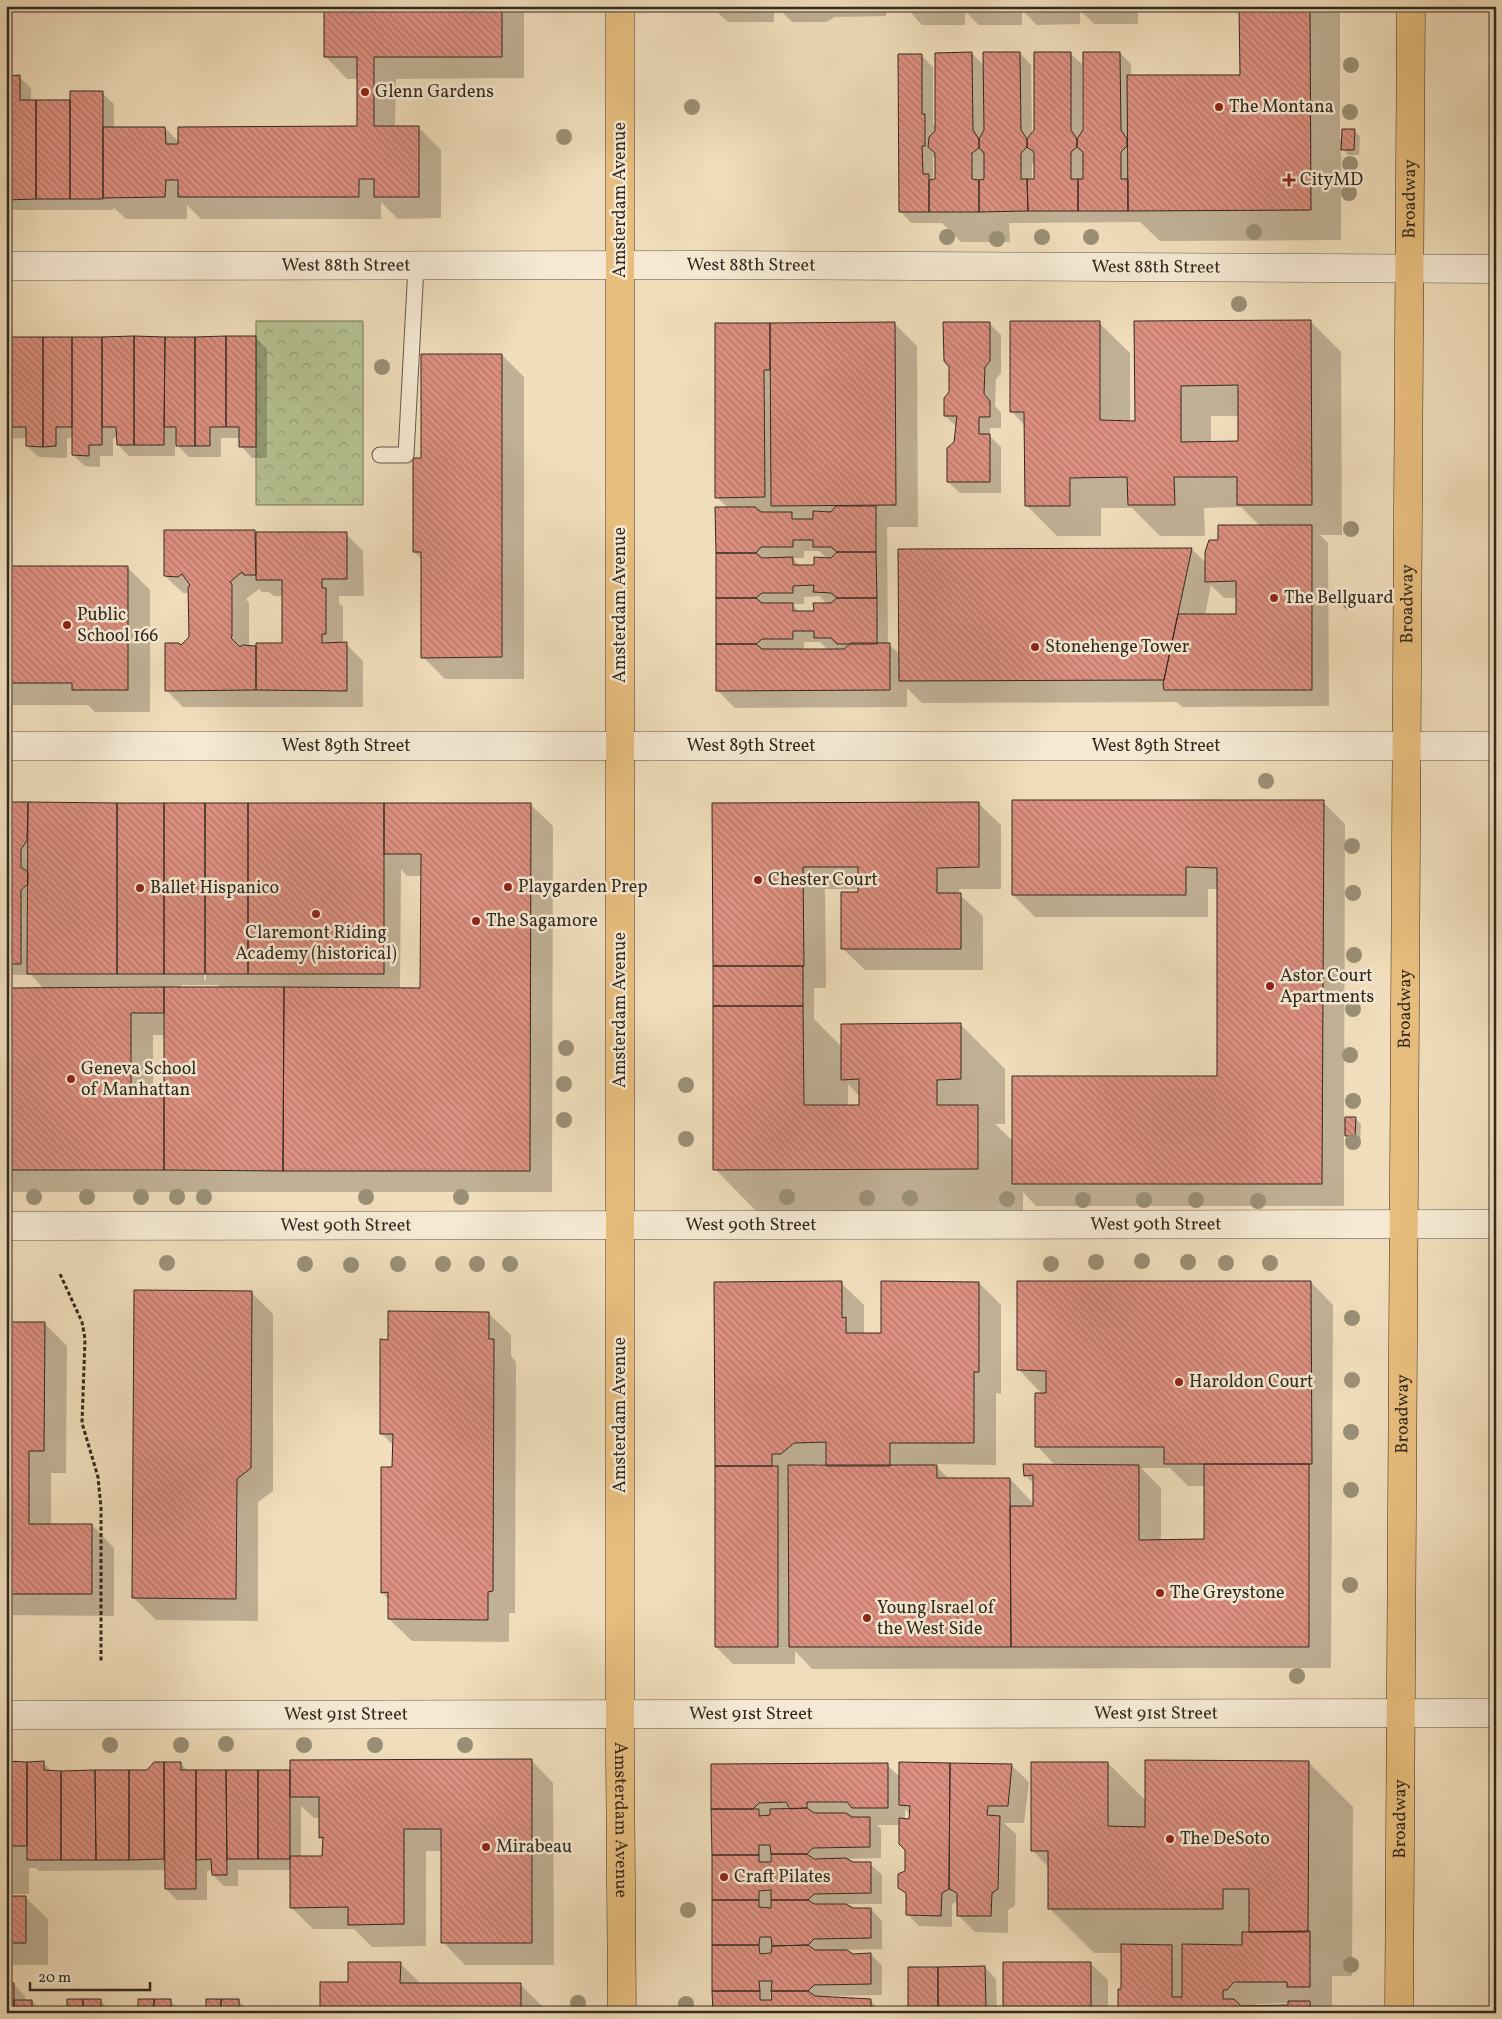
<svg xmlns="http://www.w3.org/2000/svg" width="1502" height="2019" font-family="Vollkorn,serif">
	<defs>
		<pattern id="forest-crowns" width="20" height="18" patternUnits="userSpaceOnUse" patternTransform="scale(1.25)"><rect width="20" height="18" fill="#b6c292"/><path d="M2 6a3 3 0 1 1 6 0M12 15a3 3 0 1 1 6 0" fill="none" stroke="#959e77"/></pattern>
		<pattern id="building-back-hatch" width="6" height="6" patternUnits="userSpaceOnUse" patternTransform="scale(1.25)"><rect width="6" height="6" fill="#dd9081"/><path d="M-1 5l2 2M0 0l6 6M5-1l2 2" fill="none" stroke="#b47669"/></pattern>
	</defs>
	<rect width="100%" height="100%" fill="#f0ddbb"/>
	<filter id="stains"><feTurbulence type="fractalNoise" baseFrequency=".004" numOctaves="4"/><feColorMatrix values="0 0 0 0 .2 0 0 0 0 .09 0 0 0 0 .02 0 0 0 .5 -.17"/></filter>
	<radialGradient id="worn" r=".72"><stop offset=".6" stop-color="#630" stop-opacity="0"/><stop offset="1" stop-color="#630" stop-opacity=".3"/></radialGradient>
	<path fill="url(#forest-crowns)" stroke="#747658" d="M256,321H363V505H256Z"/>
	<path fill="#0003" fill-rule="evenodd" d="M325,6H524V78L396,79L395,127H418L441,150V218L398,219L381,202V219H201L187,205V219H126L113,207V210H6V77H19L31,88V101H71L102,93L114,104V128H165L179,142L358,128V79H347L325,56Z
		M716,6H886V16L835,17L826,22H792L782,12H774V22H728L716,11Z
		M905,6H1138V24H1094L1080,10V24L1037,25L1022,10V25H979L965,11V25H922Z
		M1156,6H1340V140L1354,131L1360,136L1359,155H1348L1341,147V240L1160,241L1140,222L1009,223L1010,242H961L942,223H911L900,211L921,55L933,67V124L936,127L972,53L984,66L1020,53L1031,65L1032,135L1070,53L1082,64V134L1120,53L1131,64V76H1241V9H1159ZM933,157H936L937,181H933ZM1035,162V180H1032V164Z
		M1310,321L1341,352L1342,535H1320L1328,543L1329,706L1182,707L1177,702L922,703L907,688V707L735,708L718,691L728,508L717,497L716,324H895L917,346L918,527H887L888,644L900,654L1192,549L1207,564L1219,541L1260,526L1241,507L1204,508L1205,536H1160L1132,508H1101V536H1057L1026,505L1025,426L1012,412L1099,323L1130,353V422H1136L1135,322ZM1211,416H1239V442L1211,443ZM804,551H819L827,559L815,566H800L792,558H804ZM1211,585L1224,598H1237V615H1205ZM819,596L827,604L815,612H800L792,604H804V597ZM804,642H820L828,650H804Z
		M989,323L1001,335V373L996,379L995,406L1001,413V428H990V436L1001,447V493H960L948,482L959,429L945,416L950,393Z
		M6,338H256L267,349V458H252L241,446L240,438H221V457H189L175,443V456H129L118,445V438H113V456H100V467L85,466L73,455V438H67V458L39,457L27,446V438L6,439Z
		M502,355L524,377V679H445L423,657L422,560L414,552L422,459Z
		M166,532L346,534L363,551L364,596H339V603L343,607V644H346L363,661V707H183L166,690L181,647L191,638L189,593H183L165,576ZM259,589L262,592H269L274,596H283V644L249,647V603L246,599Z
		M6,568H128L150,590V712H95L88,705H6Z
		M1323,802L1345,824L1344,1118H1355L1361,1124L1360,1141H1351L1344,1134V1206H1036L1023,1192V1213L759,1214L715,1169L713,804L978,803L1001,825V889H959V894L983,916V970H865L842,948L860,889H825L826,988H814V1019L842,1047L961,1025L1005,1069V1124H995L1014,1142L1218,1078L1219,889H1208V917H1035L1013,895ZM848,1084L860,1097V1107H848Z
		M6,804H530L553,826L552,1192H6V1087H12V1035H6V989H44L31,975H6ZM204,809H207L206,980H204ZM401,869L407,876H422L421,989H400ZM181,985H218L222,989H181ZM153,1035H165V1095H153Z
		M1311,1282L1333,1305L1331,1668L812,1669L795,1651V1664H733L716,1647V1283H841L864,1305V1334H882L979,1283L1001,1305V1394L996,1393V1465L934,1464L949,1479H1010L1034,1504V1484L1025,1475L1056,1466L1037,1446L1043,1395L1019,1370ZM816,1464H828V1467H814ZM1141,1468H1170L1188,1486H1205V1540L1161,1541V1488Z
		M251,1292L273,1314V1491L258,1502V1621L156,1620L134,1598Z
		M488,1313L511,1335V1356L516,1362L515,1613H509V1642L412,1641L389,1619V1600L382,1592L394,1468V1446L381,1433L389,1341Z
		M6,1323L45,1324L67,1346L66,1473H51V1525H92L114,1548V1616L6,1615Z
		M531,1760L553,1783L554,1965H465L443,1942L442,1851H426V1946L372,1947L354,1929H313L291,1907V1870H238V1886H224L213,1875V1870L207,1871V1900H177L166,1889V1870L39,1871L36,1868H29V1894H6V1763L43,1762L52,1772H148L155,1763H180L188,1771H289ZM301,1806L314,1818H320V1837L324,1841V1857H301Z
		M1308,1762L1353,1807L1352,1976H1332V2009H1317L1321,2013H1119L1123,1990L1122,1953H1094L1049,1908V1868L1032,1850L1108,1763L1146,1801ZM1289,2003V2007H1254L1257,2004Z
		M887,1765L901,1778L1011,1765L1029,1782L1024,1823H1004L1016,1834L1015,1906L1008,1910V1933L975,1932L958,1915V1901L952,1904V1927L919,1926L907,1914L908,1896L900,1888L906,1872V1850L900,1825H877L881,1829V1858L844,1859L852,1864H870L882,1875V1904H844L853,1909H871L882,1921V1949L844,1950L853,1955L871,1954L882,1966V1995L827,1996V1998L870,2000L882,2013H714L712,1766ZM905,1809L911,1815L910,1820H905ZM770,1855H772V1863H770ZM770,1992H773V2002H771Z
		M6,1897H25L48,1919V1965H6Z
		M400,1963L421,1984L521,1985L543,2007V2013H321L349,1984Z
		M1090,1963L1108,1980V2013H1004Z
		M985,1967L996,1979L997,2013H909Z
		M14,1984L25,1996V2001H32L43,2013H6Z
		M100,2000L112,2013H68Z
		M170,2000L182,2013H139Z
		M238,2000L250,2013H207Z"/>
	<path fill="url(#building-back-hatch)" stroke="#332a1f" fill-rule="evenodd" d="M324,6H502V57H374V126H419V197H374V179H359V197H178V180H166L165,197L103,198V127H165L166,144H178V127L357,126V57H324Z
		M715,6H763V11H715Z
		M779,6H822L815,11H779Z
		M904,6H949V8H904Z
		M961,6H1006V8L961,9Z
		M1019,6H1063V8H1019Z
		M1076,6H1121V8L1076,7Z
		M1239,6H1310L1311,210L1128,211L1127,75H1240Z
		M972,52L973,130L979,139V148L972,153V179L979,180V212H929V180L935,179V153L928,147L929,137L935,131V53Z
		M983,52H1020L1021,130L1027,139V147L1021,153V179H1027L1028,211L979,212V180L984,179V153L979,148V139L984,130Z
		M1034,52H1071V130L1077,139V147L1071,152V179H1078V211H1028L1027,179H1034V152L1027,147V139L1034,130Z
		M1083,52H1120L1121,130L1127,139V146L1121,152V179H1128V211H1078V179H1083V152L1077,147V139L1083,130Z
		M898,54H922V114H925V146H922L923,174H929V212H899Z
		M20,75V100H36V199L6,200V76Z
		M70,91H103V199H70Z
		M36,100H70V199H36Z
		M1342,129H1355L1354,150H1341Z
		M1311,320L1312,505H1237V477H1174L1175,505H1128L1127,477L1070,478V506H1025L1024,412H1010V321H1100V420L1135,421L1134,321ZM1238,385V441L1181,442V386Z
		M895,322L896,505L771,506L770,323Z
		M943,322H990V361L985,367L984,394L990,401V417H979V434H990V482H947V448L954,442L957,416H944V398L949,392V367L944,361Z
		M715,323H770V370H764L765,497L715,498Z
		M134,336V445H117L116,427H102V337Z
		M134,336L165,337L164,445H134Z
		M226,336V427H210V446H195V337Z
		M226,336H256V447H239V427H226Z
		M6,337H12V427H6Z
		M12,337H43V447L26,446V427H12Z
		M43,337H72V427H56V446L43,447Z
		M72,337H102V445H89V456L72,455Z
		M165,337H195V446H176V427H164Z
		M421,354H502V657L421,658V552H413V458H421Z
		M836,506H876V552H837L831,547H813V540H793V547H761L756,553H716L715,507H755L761,512H792V519H813V511L831,512Z
		M1218,525H1312V690H1164L1163,684L1178,614H1236V581L1205,582V552L1209,540H1218Z
		M164,530H255L256,575H244L242,572L230,582L232,584V636L231,638L240,647L242,645L256,646V690L165,691V643H179L181,645L189,637L188,587L190,585L182,574L178,577L164,576Z
		M256,532H347V579H322V588H326V634H322V643L347,642V691L256,690V643H282V580H256Z
		M1192,548L1164,680L899,681L898,549Z
		M837,552H876L877,598H837L831,593L813,592L814,585L793,586V593H762L756,598H716V553H756L762,558L793,557V565H814V557L831,558Z
		M6,566H128V690H72V683H6Z
		M716,598H756L762,603H793V611H814L813,603H831L837,598H877V644H837L831,638H814V631H793V639H762L756,644H716Z
		M851,643H890V690L716,691V644H756L762,649H844Z
		M1012,800H1324L1322,1184H1012V1076H1217V868L1186,867V895H1012Z
		M6,802H28L27,841L21,849V867L28,872V884L21,890V964H6Z
		M28,802L117,803V974H27Z
		M979,802V867L937,868V893H961V949H841V892H858V867H803L804,966H713L712,803Z
		M117,803H164V974H117Z
		M164,803H205V974H164Z
		M205,803H248V974H205Z
		M248,803H384V974H248Z
		M384,803H531L530,1171H283L284,987L420,988L421,854H384Z
		M713,966H803V1006H713Z
		M164,987V1013H131V1094H164V1170H6V1085H11V1013H6V988Z
		M164,987H284L283,1171L164,1170Z
		M713,1006H803L804,1105H859V1079L841,1080V1024L961,1023V1079L937,1080V1105H978V1169L713,1170Z
		M1345,1117H1356L1355,1136H1345Z
		M842,1281V1318L846,1317V1333H881V1281L979,1282V1372H974V1443H890V1466H826V1442L794,1443L781,1454H772V1466H715L714,1282Z
		M1017,1281H1311L1312,1464H1164V1447H1035V1393H1046V1371L1017,1370Z
		M134,1290L252,1291L251,1468L237,1479L236,1599L132,1598Z
		M388,1311L489,1312V1339H494L493,1591L488,1592V1620L388,1619V1592L381,1593V1467H392L393,1434H380V1339L388,1340Z
		M6,1322H45L44,1451H29V1524H92V1594H6Z
		M1023,1464L1139,1465V1540L1204,1539V1464H1309V1647H1011L1010,1506H1033V1475L1024,1476Z
		M788,1465H937V1478H1010L1011,1647H789Z
		M715,1466H778V1647H715Z
		M532,1759V1943H441V1829H404V1924L348,1925V1907L290,1908V1856H322L323,1837L319,1838V1797H290V1760Z
		M1145,1760L1309,1761L1308,1932H1249V1889H1223V1909H1048V1851H1031V1762H1108V1826L1145,1827Z
		M6,1761L27,1762V1846H7V1872Z
		M44,1761V1770L61,1771V1860H27V1762Z
		M154,1762H164V1859L129,1860V1770H147Z
		M164,1762H181V1770H196V1889H165Z
		M899,1762L950,1763L949,1889L942,1893L941,1916L906,1915V1893L898,1888V1874L905,1871V1850L899,1844V1818L909,1819L910,1806L899,1805Z
		M888,1763V1808H852L847,1802H807V1808L790,1809L786,1802L759,1803L753,1809H711V1764Z
		M950,1763L1012,1764L1008,1806H988L987,1815L1000,1816L998,1889L992,1893L991,1916H957V1893L949,1889Z
		M95,1770L96,1860H61V1771Z
		M95,1770H129V1860H96Z
		M196,1770H226L227,1875H212L211,1859L196,1860Z
		M226,1770H258V1859H227Z
		M258,1770H290V1859H258Z
		M807,1808L814,1813H846L852,1817H870V1847L813,1848L807,1854H771L770,1845H759V1855H712L711,1809H759V1816L770,1815V1809Z
		M771,1854H807L814,1859L846,1858L853,1862H871V1893L814,1894L808,1900H771V1890L759,1891V1900H712V1855H759V1862H771Z
		M6,1896H26V1943H6Z
		M712,1900H759V1907L771,1908V1900H808L814,1904H846L853,1908H871V1938L814,1939L808,1945L772,1946L771,1937H760L759,1945H712Z
		M1310,1931V1987H1287V1982H1234L1227,1990H1223V1999H1234L1241,2006L1288,2005V2001H1310L1311,2013H1118V1989H1121V1944L1172,1945V1997H1182V1944L1242,1945V1932Z
		M712,1945H759L760,1954L771,1953L772,1946L808,1945L815,1950H847L853,1954L871,1953V1984L814,1985L808,1991H771L772,1981H759L760,1991H712Z
		M348,1962H401L400,1983H521V2013H320V1982H348Z
		M1003,1962H1091V2013H1003Z
		M985,1966L986,2009H972V2013H938V1967Z
		M908,1967H938V2013H908Z
		M6,1983H14V2013H6Z
		M712,1991H760V2000H772L771,1991H808L815,1996L871,1999V2013H713Z
		M67,1999H83V2013H67Z
		M83,1999H101V2013H83Z
		M138,1999H154V2013H138Z
		M154,1999H171V2013H154Z
		M206,1999H221V2013H206Z
		M221,1999H239V2013H221Z
		M14,2000H32V2013H14Z"/>
	<g fill="none" stroke-linecap="round" stroke-linejoin="round">
		<g stroke="#625746" stroke-width="17">
			<path id="lane" d="M380,455H406L416,266"/>
		</g>
		<g stroke="#625746" stroke-width="29">
			<g id="street">
				<path id="s1" d="M6,266L700,265L1496,269"/>
				<path id="s2" d="M6,746H1496"/>
				<path id="s3" d="M6,1226L1496,1224"/>
				<path id="s4" d="M6,1715L1496,1713"/>
			</g>
		</g>
		<g stroke="#332a1f" stroke-width="29">
			<g id="primary">
				<path id="s5" d="M620,6V1753L622,2013"/>
				<path id="s6" d="M1399,2013L1411,6"/>
			</g>
		</g>
		<path stroke="#332a1f" stroke-width="3" stroke-dasharray="4 2.5" stroke-linecap="butt" d="M60,1274L82,1322L85,1339L82,1423L98,1477L101,1508V1662"/>
		<use href="#lane" stroke="#f5e9d3" stroke-width="15"/>
		<use href="#street" stroke="#f5e9d3" stroke-width="28"/>
		<use href="#primary" stroke="#e8be7e" stroke-width="28"/>
	</g>
	<g fill="#9a8f75">
		<circle cx="1351" cy="65" r="8"/>
		<circle cx="692" cy="107" r="8"/>
		<circle cx="1350" cy="112" r="8"/>
		<circle cx="564" cy="137" r="8"/>
		<circle cx="1350" cy="164" r="8"/>
		<circle cx="1349" cy="193" r="8"/>
		<circle cx="1254" cy="232" r="8"/>
		<circle cx="947" cy="237" r="8"/>
		<circle cx="1042" cy="237" r="8"/>
		<circle cx="1091" cy="237" r="8"/>
		<circle cx="997" cy="239" r="8"/>
		<circle cx="1239" cy="304" r="8"/>
		<circle cx="382" cy="367" r="8"/>
		<circle cx="1351" cy="529" r="8"/>
		<circle cx="1350" cy="602" r="8"/>
		<circle cx="1266" cy="781" r="8"/>
		<circle cx="1352" cy="846" r="8"/>
		<circle cx="1353" cy="893" r="8"/>
		<circle cx="1354" cy="955" r="8"/>
		<circle cx="1353" cy="1009" r="8"/>
		<circle cx="566" cy="1048" r="8"/>
		<circle cx="1350" cy="1055" r="8"/>
		<circle cx="564" cy="1084" r="8"/>
		<circle cx="686" cy="1085" r="8"/>
		<circle cx="1353" cy="1101" r="8"/>
		<circle cx="564" cy="1120" r="8"/>
		<circle cx="686" cy="1139" r="8"/>
		<circle cx="1353" cy="1142" r="8"/>
		<circle cx="34" cy="1197" r="8"/>
		<circle cx="87" cy="1197" r="8"/>
		<circle cx="141" cy="1197" r="8"/>
		<circle cx="177" cy="1197" r="8"/>
		<circle cx="204" cy="1197" r="8"/>
		<circle cx="366" cy="1197" r="8"/>
		<circle cx="461" cy="1197" r="8"/>
		<circle cx="787" cy="1197" r="8"/>
		<circle cx="867" cy="1198" r="8"/>
		<circle cx="910" cy="1198" r="8"/>
		<circle cx="1007" cy="1199" r="8"/>
		<circle cx="1083" cy="1200" r="8"/>
		<circle cx="1144" cy="1200" r="8"/>
		<circle cx="1196" cy="1200" r="8"/>
		<circle cx="1258" cy="1201" r="8"/>
		<circle cx="1142" cy="1261" r="8"/>
		<circle cx="1096" cy="1262" r="8"/>
		<circle cx="1188" cy="1262" r="8"/>
		<circle cx="167" cy="1263" r="8"/>
		<circle cx="1226" cy="1263" r="8"/>
		<circle cx="1270" cy="1263" r="8"/>
		<circle cx="305" cy="1264" r="8"/>
		<circle cx="398" cy="1264" r="8"/>
		<circle cx="443" cy="1264" r="8"/>
		<circle cx="477" cy="1264" r="8"/>
		<circle cx="510" cy="1264" r="8"/>
		<circle cx="1051" cy="1264" r="8"/>
		<circle cx="351" cy="1265" r="8"/>
		<circle cx="1352" cy="1318" r="8"/>
		<circle cx="1352" cy="1380" r="8"/>
		<circle cx="1351" cy="1432" r="8"/>
		<circle cx="1351" cy="1490" r="8"/>
		<circle cx="1350" cy="1585" r="8"/>
		<circle cx="1297" cy="1676" r="8"/>
		<circle cx="226" cy="1744" r="8"/>
		<circle cx="110" cy="1745" r="8"/>
		<circle cx="181" cy="1745" r="8"/>
		<circle cx="304" cy="1745" r="8"/>
		<circle cx="375" cy="1745" r="8"/>
		<circle cx="465" cy="1745" r="8"/>
		<circle cx="688" cy="1910" r="8"/>
		<circle cx="1351" cy="1965" r="8"/>
		<circle cx="578" cy="2003" r="8"/>
		<circle cx="686" cy="2004" r="8"/>
	</g>
	<g fill="#8f2418" stroke="#f5e9d3" stroke-width="2">
		<circle cx="365" cy="92" r="5"/>
		<circle cx="1219" cy="107" r="5"/>
		<path d="M1286.5 172.5h5v5h5v5h-5v5h-5v-5h-5v-5h5z"/>
		<circle cx="1274" cy="598" r="5"/>
		<circle cx="67" cy="625" r="5"/>
		<circle cx="1035" cy="647" r="5"/>
		<circle cx="758" cy="880" r="5"/>
		<circle cx="508" cy="887" r="5"/>
		<circle cx="140" cy="888" r="5"/>
		<circle cx="316" cy="914" r="5"/>
		<circle cx="476" cy="921" r="5"/>
		<circle cx="1270" cy="986" r="5"/>
		<circle cx="71" cy="1079" r="5"/>
		<circle cx="1179" cy="1382" r="5"/>
		<circle cx="1160" cy="1593" r="5"/>
		<circle cx="867" cy="1618" r="5"/>
		<circle cx="1170" cy="1839" r="5"/>
		<circle cx="486" cy="1847" r="5"/>
		<circle cx="724" cy="1877" r="5"/>
	</g>
	<g text-anchor="middle" dominant-baseline="central" stroke-width="5" stroke-linejoin="round" paint-order="stroke">
		<g font-size="18" fill="#332a1f" stroke="#f5e9d3" text-anchor="start">
			<text x="375" y="92">Glenn Gardens</text>
			<text x="1229" y="107">The Montana</text>
			<text x="1300" y="180">CityMD</text>
			<text x="1284" y="598">The Bellguard</text>
			<text x="77" y="615">Public<tspan x="77" dy="21">School 166</tspan></text>
			<text x="1045" y="647">Stonehenge Tower</text>
			<text x="768" y="880">Chester Court</text>
			<text x="518" y="887">Playgarden Prep</text>
			<text x="150" y="888">Ballet Hispanico</text>
			<text x="486" y="921">The Sagamore</text>
			<text x="316" y="933" text-anchor="middle">Claremont Riding<tspan x="316" dy="21">Academy (historical)</tspan></text>
			<text x="1280" y="976">Astor Court<tspan x="1280" dy="21">Apartments</tspan></text>
			<text x="81" y="1069">Geneva School<tspan x="81" dy="21">of Manhattan</tspan></text>
			<text x="1189" y="1382">Haroldon Court</text>
			<text x="1170" y="1593">The Greystone</text>
			<text x="877" y="1608">Young Israel of<tspan x="877" dy="21">the West Side</tspan></text>
			<text x="1180" y="1839">The DeSoto</text>
			<text x="496" y="1847">Mirabeau</text>
			<text x="734" y="1877">Craft Pilates</text>
		</g>
		<g font-size="18" fill="#332a1f" stroke="#f5e9d3">
			<text transform="translate(620 200) rotate(-90)">Amsterdam Avenue</text>
			<text stroke="none"><textPath href="#s6" startOffset="1814">Broadway</textPath></text>
			<text stroke="none"><textPath href="#s1" startOffset="340">West 88th Street</textPath></text>
			<text stroke="none"><textPath href="#s1" startOffset="745">West 88th Street</textPath></text>
			<text stroke="none"><textPath href="#s1" startOffset="1150">West 88th Street</textPath></text>
			<text transform="translate(620 605) rotate(-90)">Amsterdam Avenue</text>
			<text stroke="none"><textPath href="#s6" startOffset="1409">Broadway</textPath></text>
			<text stroke="none"><textPath href="#s2" startOffset="340">West 89th Street</textPath></text>
			<text stroke="none"><textPath href="#s2" startOffset="745">West 89th Street</textPath></text>
			<text stroke="none"><textPath href="#s2" startOffset="1150">West 89th Street</textPath></text>
			<text transform="translate(620 1010) rotate(-90)">Amsterdam Avenue</text>
			<text stroke="none"><textPath href="#s6" startOffset="1004">Broadway</textPath></text>
			<text stroke="none"><textPath href="#s3" startOffset="745">West 90th Street</textPath></text>
			<text stroke="none"><textPath href="#s3" startOffset="1150">West 90th Street</textPath></text>
			<text stroke="none"><textPath href="#s3" startOffset="340">West 90th Street</textPath></text>
			<text stroke="none"><textPath href="#s6" startOffset="599">Broadway</textPath></text>
			<text transform="translate(620 1415) rotate(-90)">Amsterdam Avenue</text>
			<text stroke="none"><textPath href="#s4" startOffset="745">West 91st Street</textPath></text>
			<text stroke="none"><textPath href="#s4" startOffset="1150">West 91st Street</textPath></text>
			<text stroke="none"><textPath href="#s4" startOffset="340">West 91st Street</textPath></text>
			<text stroke="none"><textPath href="#s6" startOffset="194">Broadway</textPath></text>
			<text stroke="none"><textPath href="#s5" startOffset="1814">Amsterdam Avenue</textPath></text>
		</g>
	</g>
	<rect width="1502" height="2019" fill="none" stroke="#f0ddbb" stroke-width="25"/>
	<rect x="8" y="8" width="1487" height="2004" fill="none" stroke="#332a1f" stroke-width="2.5"/>
	<rect x="12" y="12" width="1477" height="1994" fill="none" stroke="#332a1f"/>
	<path d="M30 1982v8h120v-8" fill="none" stroke="#332a1f" stroke-width="2.5"/>
	<text x="38" y="1982" font-size="15" fill="#332a1f" stroke="#f5e9d3" stroke-width="4" paint-order="stroke">20 m</text>
	<rect width="100%" height="100%" filter="url(#stains)"/>
	<rect width="100%" height="100%" fill="url(#worn)"/>
</svg>
